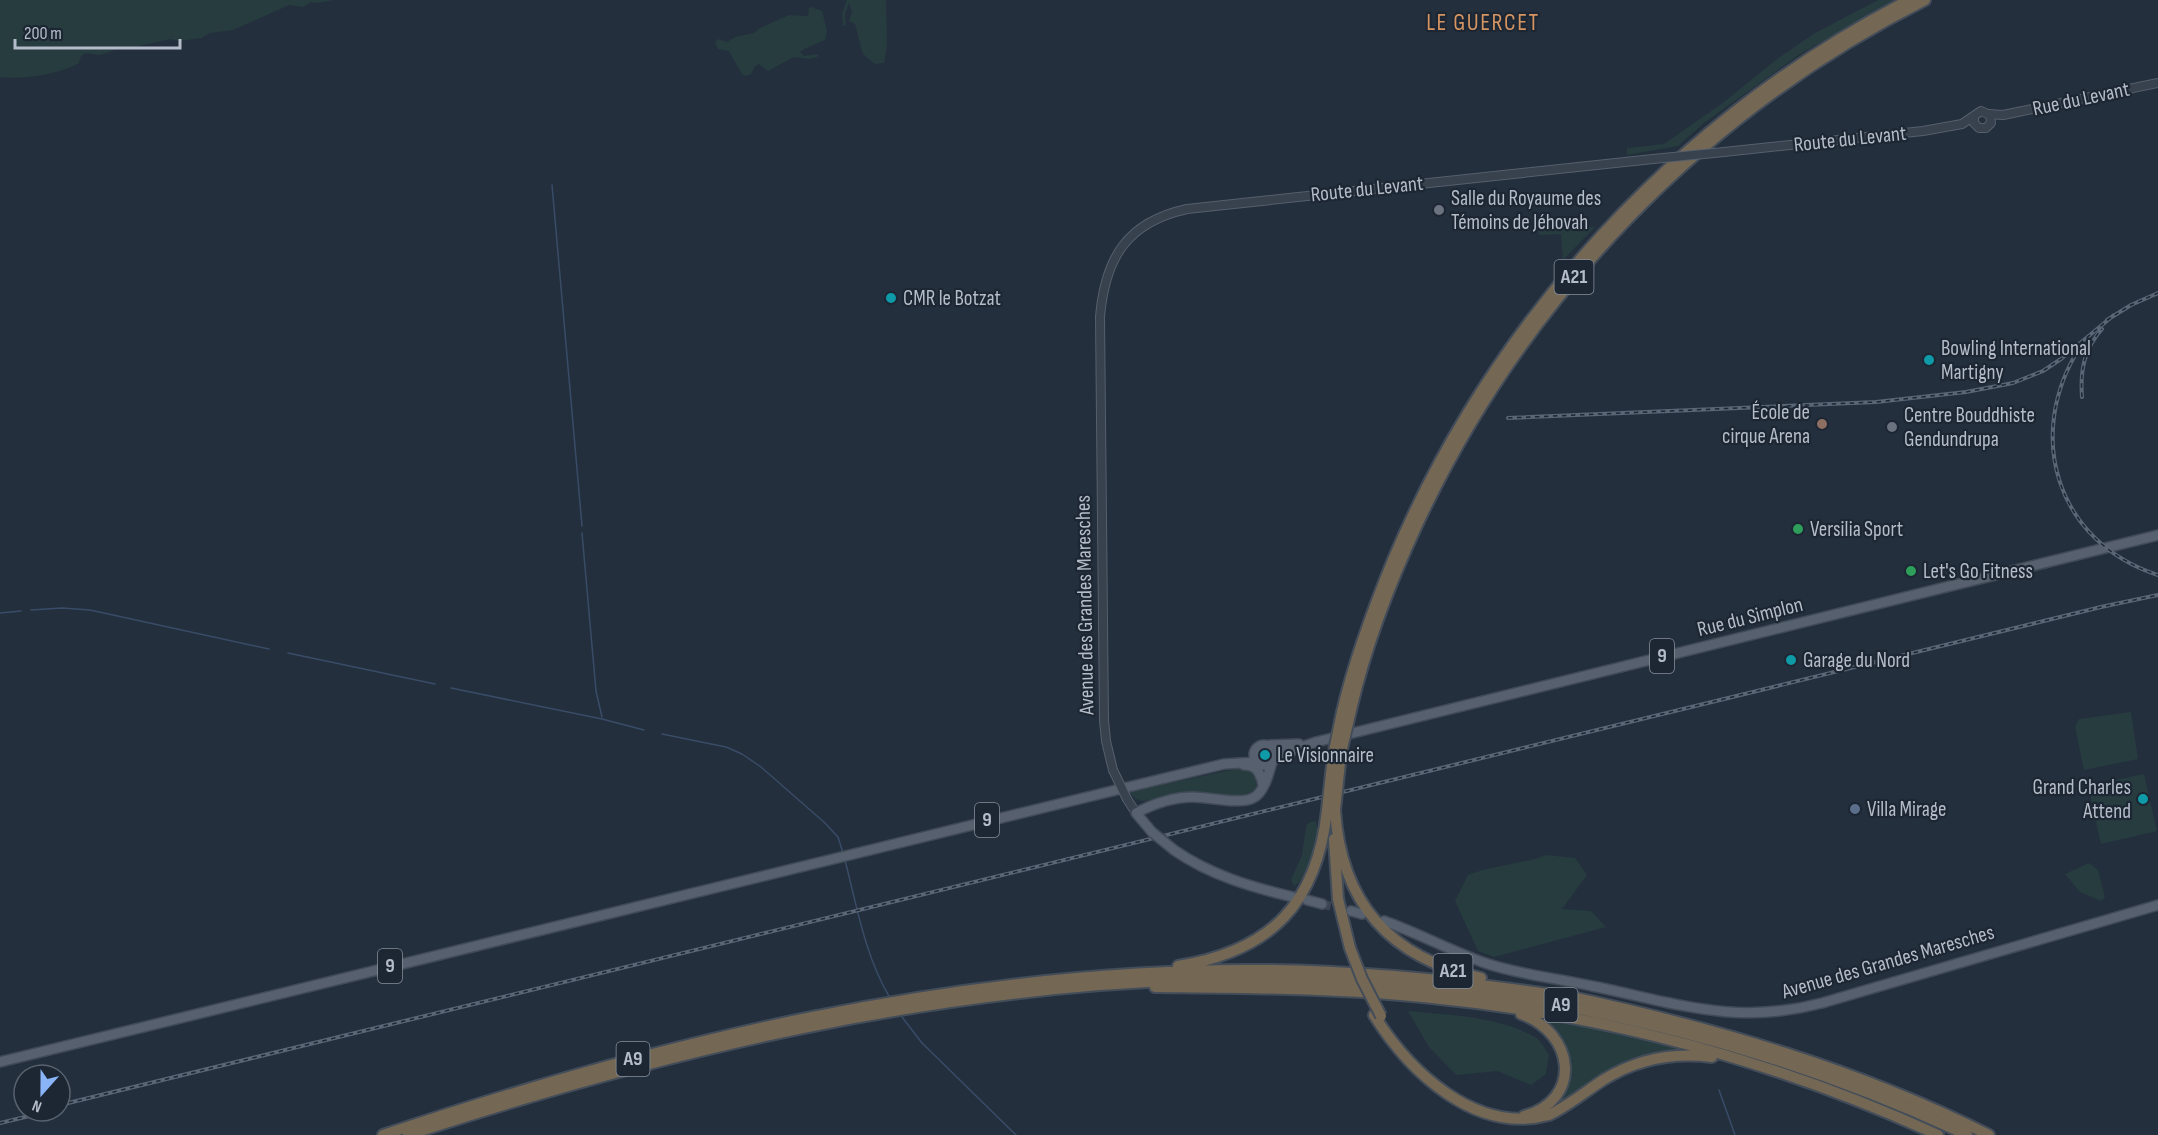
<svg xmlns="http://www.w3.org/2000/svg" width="2158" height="1135" font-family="'Sofia Sans Condensed',sans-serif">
	<rect width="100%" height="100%" fill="#242f3e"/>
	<path fill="#263c3f" d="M0,0H333L318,3L311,2L303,7L289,5L233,30L210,33L202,38L179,41L171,39L125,49L120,47L107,53L99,55L86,53L81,56L79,63C60,74 22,80 0,77Z
		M847,0H886L887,45L884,63L875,64L863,54L855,24L849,21L852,12L849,3L845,14L846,25L843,26L842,13Z
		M1878,0H1896L1800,54L1704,123L1678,146L1627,155V148L1664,144L1724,102L1777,59L1815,33Z
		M811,7L822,11L827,31L825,40L804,49L800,52L804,56L817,54L819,56C810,61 804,58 794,57L768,71L759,64L755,66L751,74L746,76L742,74L729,51L718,49L715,43L718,39L727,42L735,37L754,33L760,28L789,15L808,16L809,8Z
		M1595,227L1563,260L1561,234L1539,235L1538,229Z
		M2131,712L2138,759L2084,770L2075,727L2079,719Z
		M1245,767L1252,769L1259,784L1255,791L1244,797H1164L1144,801L1136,799L1128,792Z
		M2144,774L2157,831L2101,844L2088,786Z
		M1316,821C1321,837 1309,878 1294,886L1291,880L1302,855L1306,826L1310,822Z
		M1546,855L1575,858L1587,875L1562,909L1591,911L1606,927L1494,957L1478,951L1455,901L1468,875C1493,865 1520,865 1546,855Z
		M2089,863L2098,870L2105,897L2101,901L2080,892L2065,874Z
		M1408,1011C1449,1015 1498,1016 1535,1037C1541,1040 1545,1049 1549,1055L1546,1074L1531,1085L1497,1071L1456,1075L1429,1047Z
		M1544,1018L1567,1021L1673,1045V1047L1703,1052L1663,1054L1550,1111L1548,1107L1562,1091L1558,1034Z"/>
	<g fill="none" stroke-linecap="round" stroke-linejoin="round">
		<path stroke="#394c67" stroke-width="1.5" d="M552,185L582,526
			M582,533L596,691L602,717
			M31,610L62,608L90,610L269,649
			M0,613L21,611
			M288,653L435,684
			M451,688L602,719L644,730
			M662,734L726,747L742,754L761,767L825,823L838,837L843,853
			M845,860C857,907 865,956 890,998
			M902,1017L922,1043L1016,1135
			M1719,1090L1735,1135"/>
		<path stroke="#3a4453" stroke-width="9" stroke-dasharray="9 4.5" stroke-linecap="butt" d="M1322,904L1346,910"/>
		<g stroke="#565f6c" stroke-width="10">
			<path id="minor" d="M1989,114L2003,115L2158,83
				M1724,152L1923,131L1962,124L1981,111L1990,115L1991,123L1986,128H1979L1974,123V117
				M1113,770L1106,741L1104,720L1100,317C1105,258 1127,222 1187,209L1653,159
				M1127,799L1136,813"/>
		</g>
		<g stroke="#414a57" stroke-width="12">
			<path id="major" d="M1254 755a10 10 0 1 1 20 0a10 10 0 1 1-20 0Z
				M1270,745L1299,744
				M1273,761L1285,753L1316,742L2158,535
				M1244,765C1257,765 1260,773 1263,784
				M1152,832L1136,813C1155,803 1172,797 1193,797C1209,797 1240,805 1253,798C1264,793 1269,773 1272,762
				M1174,850C1210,875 1251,887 1293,897
				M1307,900L1322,904
				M1351,911L1362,914
				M1384,921C1418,933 1451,951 1485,963C1520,975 1557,978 1592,986C1676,1003 1735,1026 1822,1003L2158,905
				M0,1062L1145,783L1224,764L1257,762"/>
		</g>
		<g stroke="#434c59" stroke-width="14">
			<path id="highway" d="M1351,710C1366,645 1390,583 1418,523C1523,298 1703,112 1925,0
				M1342,712C1354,660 1373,609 1393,560C1493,321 1678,119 1909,0
				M1335,810C1341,903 1390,958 1481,978
				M1334,839L1338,899L1350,948
				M1178,966C1271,951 1317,904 1327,810
				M1155,987C1248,988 1340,988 1432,998C1607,1015 1778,1062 1938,1135
				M1567,996C1712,1027 1855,1068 1989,1135
				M1521,1014C1575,1033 1583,1100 1524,1116
				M1374,1015C1409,1071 1475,1135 1549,1115C1568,1106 1585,1092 1603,1080C1637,1059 1673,1052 1712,1057
				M383,1135C662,1041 951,971 1247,970C1356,969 1465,981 1574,998
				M408,1135C933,963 1450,894 1967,1135"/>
		</g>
		<use href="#minor" stroke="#38414e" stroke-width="8"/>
		<use href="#major" stroke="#56606e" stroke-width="9"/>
		<use href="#highway" stroke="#746855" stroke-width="10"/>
		<g stroke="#5a6575" stroke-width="4">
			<path id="rail" d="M2107,320L2131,305L2158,293
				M2080,347C2024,435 2056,542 2158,575
				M2082,397C2080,371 2084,349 2102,329
				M1508,418L1876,402L1966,392L2013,383L2043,371L2061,359L2114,315
				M60,1105L2101,607L2158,595
				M0,1123L50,1111"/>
		</g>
		<use href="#rail" stroke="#1d2633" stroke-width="1.5" stroke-dasharray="4.5" stroke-linecap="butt"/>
		<g stroke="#565f6c" stroke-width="10" stroke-linecap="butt">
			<path id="minor-bridge" d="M1653,159L1724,152
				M1113,770L1127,799"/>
		</g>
		<g stroke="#414a57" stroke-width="12" stroke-linecap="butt">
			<path id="major-bridge" d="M1152,832L1174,850"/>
		</g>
		<g stroke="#434c59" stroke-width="14" stroke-linecap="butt">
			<path id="highway-bridge" d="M1327,810L1333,756L1342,712
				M1335,810L1341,753L1351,710
				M1350,948L1362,979L1381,1016"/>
		</g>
		<use href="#minor-bridge" stroke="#38414e" stroke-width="8"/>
		<use href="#major-bridge" stroke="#56606e" stroke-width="9"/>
		<use href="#highway-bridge" stroke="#746855" stroke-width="10"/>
	</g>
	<g fill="#6b7280" stroke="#1d2633" stroke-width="2">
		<circle cx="1439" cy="210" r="6"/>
		<circle cx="1892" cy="427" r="6"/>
	</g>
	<g fill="#0f9aa8" stroke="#1d2633" stroke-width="2">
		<circle cx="891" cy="298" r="6"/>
		<circle cx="1929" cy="360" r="6"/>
		<circle cx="1791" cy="660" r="6"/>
		<circle cx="1265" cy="755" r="6"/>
		<circle cx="2143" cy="799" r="6"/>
	</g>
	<circle fill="#8d6e63" stroke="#1d2633" stroke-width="2" cx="1822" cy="424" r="6"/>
	<g fill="#2e9e5b" stroke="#1d2633" stroke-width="2">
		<circle cx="1798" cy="529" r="6"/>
		<circle cx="1911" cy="571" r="6"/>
	</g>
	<circle fill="#5c6f8a" stroke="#1d2633" stroke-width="2" cx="1855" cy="809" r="6"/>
	<g text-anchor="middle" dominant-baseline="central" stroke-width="4.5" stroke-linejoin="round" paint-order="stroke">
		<g fill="#1d2633" stroke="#878f9c" stroke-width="1.5">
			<rect x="1554.5" y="260" width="39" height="34" rx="4.5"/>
			<rect x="1650" y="639" width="24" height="34" rx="4.5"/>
			<rect x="975" y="803" width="24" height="34" rx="4.5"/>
			<rect x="378" y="949" width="24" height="34" rx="4.5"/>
			<rect x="1433.5" y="954" width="39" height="34" rx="4.5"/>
			<rect x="1544.5" y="988" width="33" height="34" rx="4.5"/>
			<rect x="616.5" y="1042" width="33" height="34" rx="4.5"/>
		</g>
		<g font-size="20" font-weight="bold" fill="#b4bcc9">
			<text x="1574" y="277">A21</text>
			<text x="1662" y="656">9</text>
			<text x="987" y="820">9</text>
			<text x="390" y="966">9</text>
			<text x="1453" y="971">A21</text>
			<text x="1561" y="1005">A9</text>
			<text x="633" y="1059">A9</text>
		</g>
		<g font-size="21" fill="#b4bcc9" stroke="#1d2633">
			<text transform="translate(2081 99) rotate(-12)">Rue du Levant</text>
			<text transform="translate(1850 139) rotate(-6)">Route du Levant</text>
			<text transform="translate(1367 189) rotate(-6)">Route du Levant</text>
			<text transform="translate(1085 605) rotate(-91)">Avenue des Grandes Maresches</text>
			<text transform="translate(1750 617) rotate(-14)">Rue du Simplon</text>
			<text transform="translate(1888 962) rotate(-16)">Avenue des Grandes Maresches</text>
		</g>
		<g font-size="21" fill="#b4bcc9" stroke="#1d2633" text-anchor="start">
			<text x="1451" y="198">Salle du Royaume des<tspan x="1451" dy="24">Témoins de Jéhovah</tspan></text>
			<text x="903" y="298">CMR le Botzat</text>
			<text x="1941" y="348">Bowling International<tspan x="1941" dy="24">Martigny</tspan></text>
			<text x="1810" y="412" text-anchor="end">École de<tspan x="1810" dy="24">cirque Arena</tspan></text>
			<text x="1904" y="415">Centre Bouddhiste<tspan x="1904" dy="24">Gendundrupa</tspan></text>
			<text x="1810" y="529">Versilia Sport</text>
			<text x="1923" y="571">Let's Go Fitness</text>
			<text x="1803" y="660">Garage du Nord</text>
			<text x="1277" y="755">Le Visionnaire</text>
			<text x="2131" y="787" text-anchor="end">Grand Charles<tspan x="2131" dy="24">Attend</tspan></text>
			<text x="1867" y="809">Villa Mirage</text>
		</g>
		<g font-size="24" letter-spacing="1.5" fill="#d59563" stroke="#1d2633">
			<text x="1483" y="22">LE GUERCET</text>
		</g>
	</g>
	<g transform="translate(42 1093) rotate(201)"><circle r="28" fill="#1d2633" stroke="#59626f" stroke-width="1.5"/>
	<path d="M0-4.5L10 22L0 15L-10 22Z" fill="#8ab4f8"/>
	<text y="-9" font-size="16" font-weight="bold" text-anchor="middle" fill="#b4bcc9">N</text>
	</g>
	<path d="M15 39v9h165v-9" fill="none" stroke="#b4bcc9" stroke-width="3"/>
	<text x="24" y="39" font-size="18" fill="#b4bcc9" stroke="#1d2633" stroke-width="4.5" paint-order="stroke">200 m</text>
</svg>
